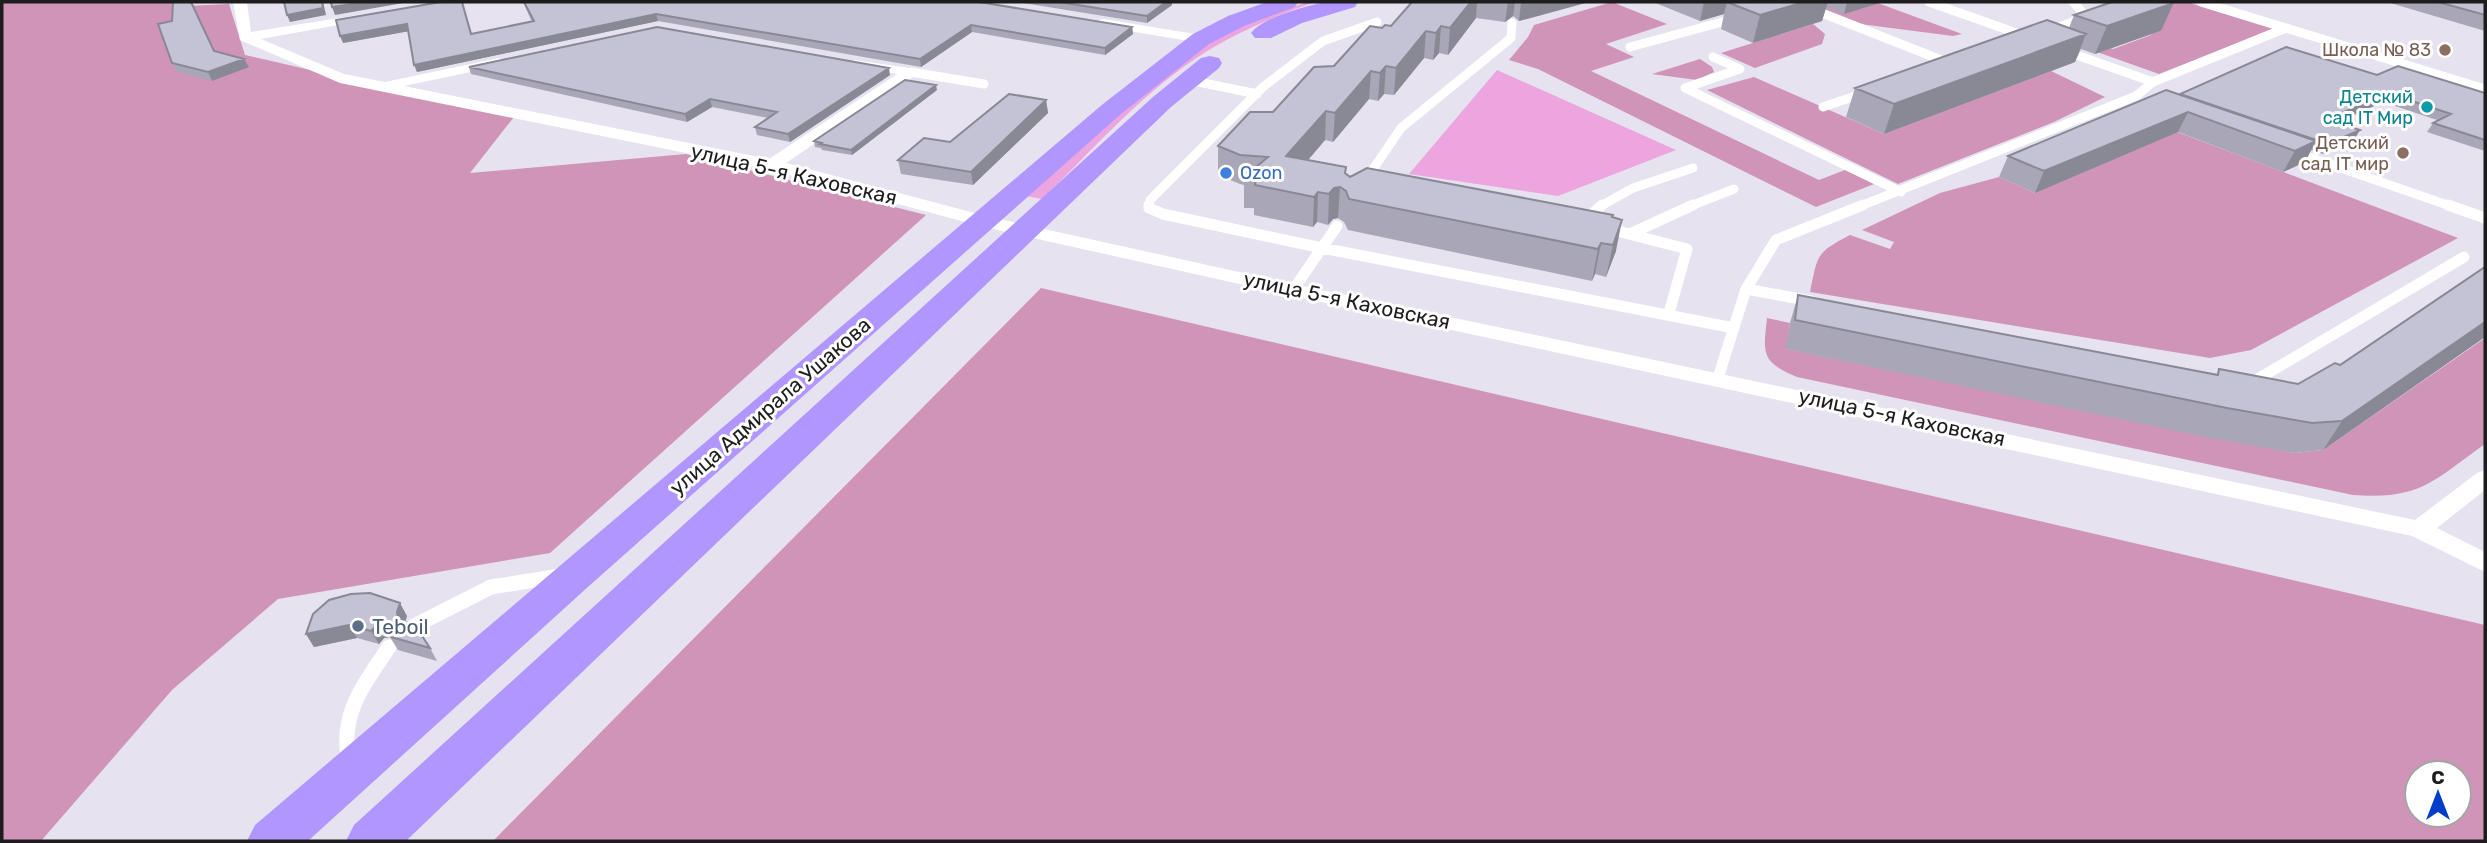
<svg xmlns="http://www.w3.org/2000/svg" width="2487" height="843" font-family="Rubik,sans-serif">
	<rect width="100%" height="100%" fill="#e6e2ef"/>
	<path fill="#eca5de" d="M1307,2H1315C1273,17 1232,34 1195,59C1138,97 1091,152 1042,199L1026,196C1078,149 1135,89 1194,52C1228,30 1268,15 1307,2Z
		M1497,70L1676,150L1558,196L1409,174Z"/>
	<path fill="#d094b8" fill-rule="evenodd" d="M2,2H173L186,6L229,4L245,55L514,117L470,173L686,154L926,215L550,553L278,599L172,690L41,841H2Z
		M1612,2L1667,24L1606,44L1634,57L1591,71L1819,180L1845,170L1874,184L1816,207L1538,69L1509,60L1528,37L1534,25Z
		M1803,2H1875L1962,34L1953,36L1860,24Z
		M2133,2H2187L2273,29L2159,74L2066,41L2078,37L2113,49L2151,35L2155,26Z
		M1813,24L1825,34L1822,44L1755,68L1721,53Z
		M1700,59L1712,67L1714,72L1697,80L1652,74Z
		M2051,71L2105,97L2054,122L1898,184L1707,90L1754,77L1884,134Z
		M2140,118L2458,238L2251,350L2210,358L1810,292C1818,255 1815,253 1850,235L1890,249L1894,242L1862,230L1940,193L1999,177L2035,193Z
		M1041,288L2485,625V841H493ZM2459,773V815H2417V773Z
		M1767,318L1790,323L1787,349L2294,453L2323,450L2485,338V444C2433,481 2420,500 2353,495L1797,377C1761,362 1763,354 1767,318Z"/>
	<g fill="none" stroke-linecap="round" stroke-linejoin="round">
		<path stroke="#fff" stroke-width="9" d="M1794,2L1949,63
			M1929,2L2028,37
			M2201,2L2485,89
			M2050,31L2082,18L2083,13L2073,2
			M1630,47L1737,18
			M2065,51L2153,82
			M1713,57L1740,69L1685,88L1901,192
			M911,72L984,84
			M1189,80L1257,94
			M1823,107L1867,92
			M2292,151L2453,207
			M1365,181L1401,128L1511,38L1512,23
			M1149,207L1150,200L1263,87L1323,41L1377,22
			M1599,207L1633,188L1693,168
			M1688,207L1734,189
			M1858,207L2136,96L2153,82L2286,28"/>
		<path stroke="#fff" stroke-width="11" d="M1149,205V208L1163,214L1322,248L1734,328
			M2448,205L2485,218
			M1582,223L1602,205
			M1606,228L1687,249L1669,313
			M1632,233L1693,205
			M1746,289L1811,301
			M1293,290L1337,226
			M1718,378L1746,289L1776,240L1863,205
			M2245,382L2251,383L2464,257"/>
		<path stroke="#fff" stroke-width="15" d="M414,626L491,587L560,576
			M349,763C339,714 363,686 389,647"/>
		<path fill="#fff" fill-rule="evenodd" d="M233,2H247L251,32L371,13V19L366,20L261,39L344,74L385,82L499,58L506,62L504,65L404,86L769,159L897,74L854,66L852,63L854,60L916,69L919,72L916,75L786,163L986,216L1293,284L2415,520L2477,473L2485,470V490L2437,528L2485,552V572L2412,536L1293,296L984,227L770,170L340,83L240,40Z
			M1104,19L1201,35L1208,39L1201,43L1099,26V20Z"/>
		<path fill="#b296ff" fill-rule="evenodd" d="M1267,2H1298L1295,7L1244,26L1209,44L1121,114L589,586L308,841H247L255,825L1103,104L1193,34L1228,16Z
			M1324,2H1358L1355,7L1302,23L1271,38H1255L1251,33C1263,17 1305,7 1324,2Z
			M1210,56L1219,58L1222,63L1219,68L1171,107L406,841H346L354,825L1153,97L1201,58Z"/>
	</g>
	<path fill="#a9a7b7" d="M192,2L214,51L249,67L212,81L177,72L172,63Z
		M462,2L472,34L532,22L523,2H979L1132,27L1133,34L1105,55L972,32L921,67L658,21L417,72L408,31L343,43Z
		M1017,2H1172V5L1147,23Z
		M1412,2H1589L1519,21L1513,16L1505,22L1476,18L1448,55L1439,53L1433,60L1424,58L1394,95L1384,94L1378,101L1369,99L1333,142L1325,140L1308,160L1345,173L1350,177L1613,218L1616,251L1606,277L1595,274L1592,281L1348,230L1344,222L1338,218L1333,219L1328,225L1317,222L1313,227L1254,215V208H1244V185L1240,184L1218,175V146L1273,112L1382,28L1391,26Z
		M1653,2H1883L1844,14L1826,7L1822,21L1753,43L1721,29L1724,14L1700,21Z
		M2174,2L2162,29L2160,31L2095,54L2081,49L2075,62L1884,134L1846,117L1855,88L2069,28L2074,15Z
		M2387,2H2485V31Z
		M469,67L890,75L790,142L757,135L755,127L768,118L712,107L687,122L471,74Z
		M2377,75L2485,93V151L2427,132L2433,123L2437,120L2383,102L2337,122L2354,140L2323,154L2311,150L2305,162L2283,172L2178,132L2035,193L1999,177L2008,156L2180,95V94Z
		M937,90L852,155L822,150L821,148L815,147L814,141Z
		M1046,100L1048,113L973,185L901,174L898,160L950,142Z
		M2485,267V337L2323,450L2294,453L2210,438L1786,349L1790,323L1798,295L2216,375L2219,369L2298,384L2340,365Z
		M351,594L407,616L405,623L430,648L437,661L398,650L390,637L384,638L379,644L357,638L314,647L306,634Z"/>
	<path fill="#898895" d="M322,2H323L326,15L290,22L287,15Z
		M366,2H409L335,15L332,7Z
		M1166,2H1172V5L1147,23V16Z
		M1471,2H1477L1476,18L1448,55L1450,28Z
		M1508,2H1515L1513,16L1505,22Z
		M1521,2H1589L1519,21Z
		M1704,2H1769H1727L1724,14L1700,21Z
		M1804,2H1828L1822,21L1753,43L1760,15Z
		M1847,2H1883L1844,14Z
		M2174,2L2162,29L2160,31L2095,54L2107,26Z
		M656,14L658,21L417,72L414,65Z
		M407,24L410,31L343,43L340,36Z
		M971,25L972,32L921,67L920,59Z
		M1441,26L1439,53L1433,60L1436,33Z
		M1132,27L1133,34L1105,55V48Z
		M1426,31L1424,58L1394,95L1396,68Z
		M2086,34L2075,62L1884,134L1894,104Z
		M244,59L249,67L212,81L208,72Z
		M1386,66L1384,94L1378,101L1380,73Z
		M889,68L890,75L790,142L788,134Z
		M1371,71L1369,99L1333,142L1335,113Z
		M936,85L937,90L852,155L851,150Z
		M2388,93L2383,102L2323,129L2328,119Z
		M710,99L712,107L687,122L685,114Z
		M1046,100L1048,113L973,185L971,172Z
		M1326,111L1325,140L1286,186V156Z
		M2188,112L2178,132L2035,193L2044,171Z
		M2360,130L2354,140L2323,154L2328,144Z
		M2316,141L2305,162L2283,172L2295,151Z
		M1340,187L1338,218L1333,219L1328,225L1329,194L1334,188Z
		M1318,192L1317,222L1313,227L1314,197Z
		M1622,220L1616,251L1606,277L1613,245Z
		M1601,243L1595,274L1592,281L1598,249Z
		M2485,322V337L2323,450L2342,421Z
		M400,603L407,616L404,625L398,618L397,612Z
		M383,624L390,637L384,638L379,644L371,631L377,625Z
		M349,625L357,638L314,647L306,634Z"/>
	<path fill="#c4c2d5" stroke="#898895" stroke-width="2" d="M173,2H191L214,51L244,59L208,72L172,63L158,24L172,21Z
		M284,2H322L323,8L287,15Z
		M331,2H366L332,7Z
		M441,2H462L471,34L534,21L524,2H979L1132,27L1105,48L971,25L920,59L656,14L414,65L407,24L340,36L336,20Z
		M1059,2H1166L1147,16Z
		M1412,2H1471L1450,28L1441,26L1436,33L1426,31L1396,68L1386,66L1380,73L1371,71L1335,113L1326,111L1286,156L1346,167L1345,173L1350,177L1367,168L1613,215L1612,217L1622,220L1613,245L1601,243L1598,249L1349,199L1346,191L1340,187L1334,188L1329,194L1318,192L1314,197L1255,185L1256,178L1244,177L1268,157L1240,155L1218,146L1250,112H1273L1314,67L1334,66L1370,26L1382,28L1385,25L1391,26Z
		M1727,2H1804L1760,15Z
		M2112,2H2174L2171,4L2107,26L2074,15Z
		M2438,2H2485V15Z
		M2047,20L2086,34L1894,104L1855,88Z
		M657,27L889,68L788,134L755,127L777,112L710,99L685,114L469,67Z
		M2286,47L2377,75L2398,66L2485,93V140L2433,123L2451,114L2388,93L2328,119L2360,130L2328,144L2180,94Z
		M905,80L936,85L851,150L820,144L822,143L814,141Z
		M2166,90L2316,141L2295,151L2188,112L2044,171L2008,156Z
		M1009,94L1046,100L971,172L898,160L924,138L950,142Z
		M2485,267V322L2342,421L2312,423L2227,408L1795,320L1798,295L2218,375L2219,369L2298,384L2335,363L2340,365Z
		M370,593L400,603L397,612L398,618L406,623L412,621L430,648L391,637L390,629L383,624L377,625L371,631L349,625L306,634L313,614L329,600L351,594Z"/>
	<g fill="#8d6e63" stroke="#fff" stroke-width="2.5">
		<circle cx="2445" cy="50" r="7"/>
		<circle cx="2403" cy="153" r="7"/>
	</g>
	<circle fill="#0f9aa8" stroke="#fff" stroke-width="2.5" cx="2427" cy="107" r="7"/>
	<circle fill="#3f7fe0" stroke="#fff" stroke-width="2.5" cx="1226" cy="173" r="7"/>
	<circle fill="#5c6f8a" stroke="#fff" stroke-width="2.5" cx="358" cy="626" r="7"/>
	<g text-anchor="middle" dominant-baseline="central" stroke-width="6" stroke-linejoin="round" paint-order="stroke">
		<g font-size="18" fill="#785e54" stroke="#fff" text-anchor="end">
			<text x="2431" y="50">Школа № 83</text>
			<text x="2389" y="143">Детский<tspan x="2389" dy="21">сад IT мир</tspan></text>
		</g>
		<g font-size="18" fill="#0d838f" stroke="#fff" text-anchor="end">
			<text x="2413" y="97">Детский<tspan x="2413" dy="21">сад IT Мир</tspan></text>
		</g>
		<g font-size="18" fill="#366cbe" stroke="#fff" text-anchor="start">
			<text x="1240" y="173">Ozon</text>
		</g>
		<g font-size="21" fill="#1d1d1d" stroke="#fff">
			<text transform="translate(794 174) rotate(13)">улица 5-я Каховская</text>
			<text transform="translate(1347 300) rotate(12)">улица 5-я Каховская</text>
			<text transform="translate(770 406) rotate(-41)">улица Адмирала Ушакова</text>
			<text transform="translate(1902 417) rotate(12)">улица 5-я Каховская</text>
		</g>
		<g font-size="21" fill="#4e5e75" stroke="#fff" text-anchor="start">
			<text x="372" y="626">Teboil</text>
		</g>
	</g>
	<rect width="2487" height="843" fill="none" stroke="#1d1d1d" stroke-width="7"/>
	<g transform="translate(2438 794)"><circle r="33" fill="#ffffff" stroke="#a5a5a5" stroke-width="2"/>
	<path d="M0-5L12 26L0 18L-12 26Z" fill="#003ec9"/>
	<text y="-10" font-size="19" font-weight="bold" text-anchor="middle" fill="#1d1d1d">С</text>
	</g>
</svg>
